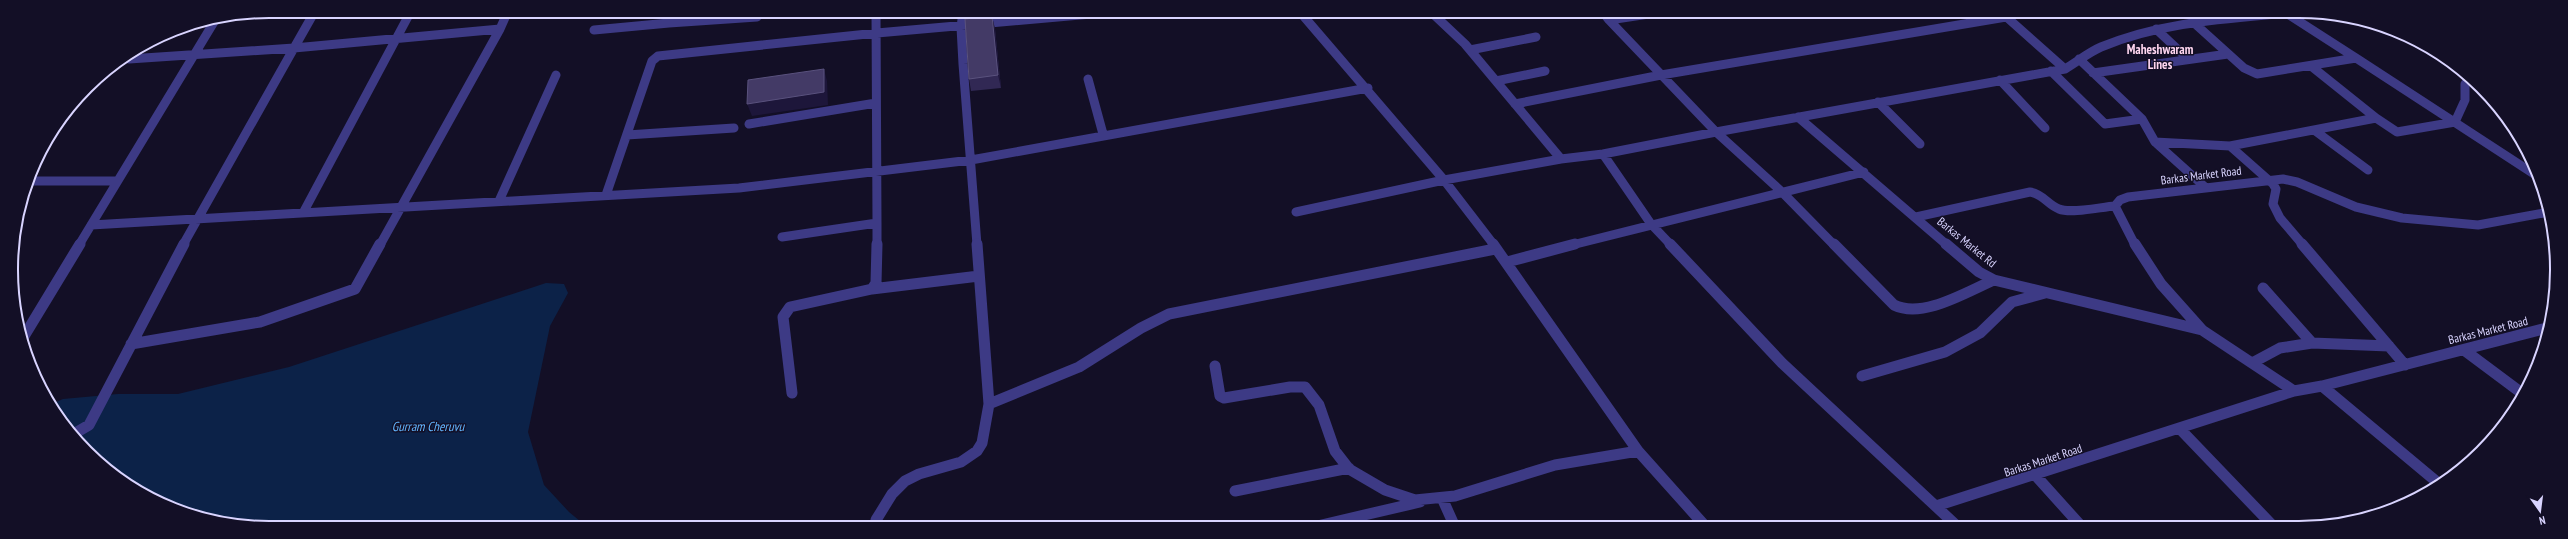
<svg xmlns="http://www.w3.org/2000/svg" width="2568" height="539" font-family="'PT Sans Narrow',sans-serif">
	<rect width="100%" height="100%" fill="#130f26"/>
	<path fill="#0c2248" d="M546,283L564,284L568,293L550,326L528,432L544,485L569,512L586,526H236L155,501L75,440L54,403L63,399L118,394H178L289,367Z"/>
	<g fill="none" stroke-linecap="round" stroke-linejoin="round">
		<path stroke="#3d3a85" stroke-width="9" d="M315,11L294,48L500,29L508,11
			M963,12L961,27L963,64L977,245
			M1300,12L1444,180L1494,245
			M1431,12L1465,44L1561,159L1603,154L1716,132L1782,192L1834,245
			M1603,12L1609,20L1662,12
			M2002,13L2065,69C2077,62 2089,52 2101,47C2161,22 2225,19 2289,13
			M2286,13L2356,58
			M1609,20L1716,132L2065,69
			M2193,22L2244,68L2257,74L2356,58L2534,174
			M669,23L757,17
			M2156,29L2188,59
			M594,30L669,23L673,11
			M1470,50L1536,37
			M129,59L294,48
			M2079,59L2142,119L2155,142L2230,146
			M2051,71L2105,124L2142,119
			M2093,73L2228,54
			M1088,79L1103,134
			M2000,80L2045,128
			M1496,81L1545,71
			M1878,102L1920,144
			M1515,104L1661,75L2006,17
			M1798,117L1947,245
			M2376,118L2397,132L2455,122L2465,100V84L2468,81
			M749,124L876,103
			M2314,130L2368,170
			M627,135L734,128
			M2155,142L2205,187
			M1603,154L1651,224L1671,245
			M28,181H117
			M606,195L652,61L658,56L877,33L1114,12
			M499,201L556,75
			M1296,212L1444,180L1561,159
			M303,213L411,11
			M1916,217L2030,192C2043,194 2048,205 2059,209C2071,214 2101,207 2115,206
			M91,225L739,188L971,160L1368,88
			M782,237L877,223L876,12
			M79,245L214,22
			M183,245L294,48
			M380,245L500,29
			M877,245V223
			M1572,245L1864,172
			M2135,245L2115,206L2120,200L2128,197L2283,179L2297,182L2356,207L2402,218L2478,225L2549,212
			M2303,245L2280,218L2273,204L2276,189L2273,184L2230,146L2376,118L2311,66"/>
		<path stroke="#3d3a85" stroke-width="11" d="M1493,244L1638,451L1706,527
			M1670,244L1782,363L1958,527
			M1834,244L1894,305C1923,319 1966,292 1994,280
			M1946,244L1979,272L1994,280L2202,330
			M2135,244L2161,284L2202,330L2294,391
			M2302,244L2405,365
			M1507,262L1575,244
			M2263,288L2312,343
			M872,289L979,276
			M23,338L80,244
			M131,344L260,322L355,289L380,244
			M2464,350L2523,394
			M2252,363L2280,348L2312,343L2389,346
			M1215,366L1220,396L1224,398L1290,387H1305L1319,405L1335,451L1349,469L1385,490L1415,500L1455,496L1555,465L1638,451
			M1862,376L1945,352L1980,333L2012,302L2045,293
			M2322,386L2437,482
			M792,393L783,317L790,307L872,289L876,283L877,244
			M989,404L1079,367L1141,328L1169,314L1495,249
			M2180,429L2274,527
			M72,435L89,425L184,244
			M2036,476L2082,527
			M1235,491L1349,468
			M1442,498L1455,527
			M1936,506L2294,391L2322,386L2547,328
			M876,520L892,494L905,481L919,474L961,462L977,451L982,443L989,404L977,244
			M1313,527L1420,502"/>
	</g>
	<path fill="#312854" d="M992,16L995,29L1001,88L971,91L969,79Z"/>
	<path fill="#1d163a" d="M992,16L995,29L1001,88L998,75Z
		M824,69L827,81L828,105L752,116L747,104Z"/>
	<path fill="#433a66" stroke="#5a527e" d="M992,16L998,75L969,79L965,19Z
		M824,69V92L747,104L748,80Z"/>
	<g text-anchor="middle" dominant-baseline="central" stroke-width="3" stroke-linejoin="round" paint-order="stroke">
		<g font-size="12" fill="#d9d4ff" stroke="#130f26">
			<text transform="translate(2201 175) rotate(-7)">Barkas Market Road</text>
			<text transform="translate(1967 242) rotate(39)">Barkas Market Rd</text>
			<text transform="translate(2488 330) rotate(-14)">Barkas Market Road</text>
			<text transform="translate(2043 460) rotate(-18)">Barkas Market Road</text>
		</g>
		<g font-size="13" font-weight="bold" fill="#ffd6f0" stroke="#130f26">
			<text x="2160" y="49">Maheshwaram<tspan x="2160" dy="15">Lines</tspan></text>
		</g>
		<g font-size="13" font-style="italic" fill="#62b6ff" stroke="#130f26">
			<text x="428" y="426">Gurram Cheruvu</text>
		</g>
	</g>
	<path d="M0 0H2568V539H0ZM269 18H2299A251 251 0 0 1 2550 269V270A251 251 0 0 1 2299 521H269A251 251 0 0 1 18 270V269A251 251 0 0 1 269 18Z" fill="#130f26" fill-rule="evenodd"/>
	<path fill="none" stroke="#d9d4ff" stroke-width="2" d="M269 18H2299A251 251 0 0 1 2550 269V270A251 251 0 0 1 2299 521H269A251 251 0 0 1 18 270V269A251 251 0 0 1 269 18Z"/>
	<g transform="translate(2540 511) rotate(166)" stroke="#130f26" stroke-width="3" paint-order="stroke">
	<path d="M0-3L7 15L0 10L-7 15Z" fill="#d9d4ff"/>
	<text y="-6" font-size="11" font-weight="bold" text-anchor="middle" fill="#d9d4ff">N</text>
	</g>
</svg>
